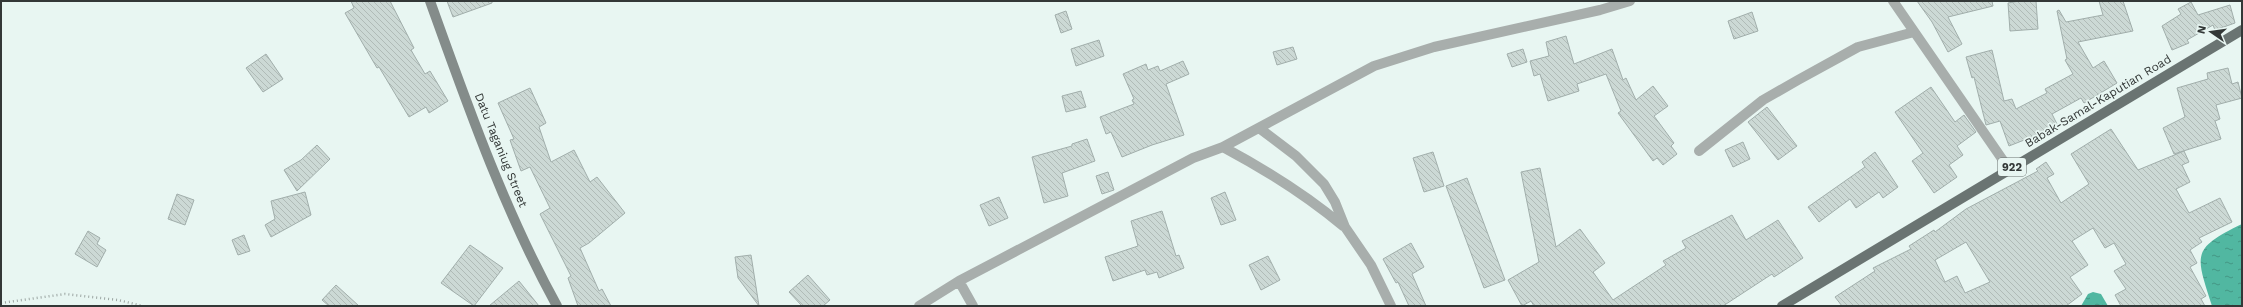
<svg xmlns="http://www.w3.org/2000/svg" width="2243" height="307" font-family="'Work Sans',sans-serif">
	<defs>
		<pattern id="water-ripples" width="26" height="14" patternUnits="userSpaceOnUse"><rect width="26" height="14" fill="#51b7a1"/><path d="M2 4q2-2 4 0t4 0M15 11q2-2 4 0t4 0" fill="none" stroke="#449684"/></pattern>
		<pattern id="building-back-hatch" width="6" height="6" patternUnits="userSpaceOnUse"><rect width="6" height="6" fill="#ccd9d5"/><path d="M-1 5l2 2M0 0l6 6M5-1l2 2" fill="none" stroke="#b0bbb7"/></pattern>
	</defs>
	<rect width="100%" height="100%" fill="#e8f6f2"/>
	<path fill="url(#water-ripples)" d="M2242,224V306H2212C2196,255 2190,249 2242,224Z
		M2093,292L2101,294L2108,306H2081L2088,294Z"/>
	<path fill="url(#building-back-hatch)" stroke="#a1aeab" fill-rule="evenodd" d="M351,1H390L414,48L411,50L425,74L430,71L448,101L429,113L426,107L409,117L379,67L377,68L345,13L354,8Z
		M447,1H492V3L453,17Z
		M1917,1H1992L1993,6L1948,17L1962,44L1948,52L1932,22Z
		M2019,1H2036L2038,29L2010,31L2008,3Z
		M2099,1H2123L2133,31L2078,42L2093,68L2104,61L2117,83L2084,103L2081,98L2052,114L2059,128L2039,139L2037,135L2009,146L2000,121L1986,125L1974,77L1972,78L1966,57L1992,50L2004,101L2012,99L2016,109L2047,93L2045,89L2073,74L2065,60L2067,59L2057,11L2059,10L2066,22L2103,15Z
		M2191,2L2198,15L2230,5L2235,23L2215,30L2213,25L2187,40L2189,43L2172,50L2162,26L2181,14L2178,9Z
		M1066,11L1072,29L1061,33L1055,15Z
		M1752,12L1758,31L1734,39L1728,21Z
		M1566,36L1574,64L1612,49L1623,80L1626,78L1636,100L1653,86L1668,106L1654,116L1674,143L1671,146L1677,154L1663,165L1657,158L1653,161L1618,113L1621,111L1606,74L1577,84L1579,91L1548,101L1540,74L1534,76L1530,61L1549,56L1546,42Z
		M1099,40L1104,56L1076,66L1071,49Z
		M1293,47L1297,59L1277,65L1273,52Z
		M1523,49L1527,62L1512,67L1507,54Z
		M266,54L283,79L263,92L246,68Z
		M1183,61L1189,74L1166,84L1184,135L1152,145L1122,157L1111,132L1106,134L1100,117L1134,104L1132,100L1134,99L1123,74L1146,64L1148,70L1158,66L1160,71Z
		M2228,68L2232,84L2238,82L2242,98L2216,105L2220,119L2215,121L2221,139L2174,154L2163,128L2185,117L2177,88L2208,79L2207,73Z
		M1931,87L1955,122L1964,115L1976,132L1957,146L1963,155L1949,165L1957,177L1934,193L1912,161L1923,153L1895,112Z
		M530,88L546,123L539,127L551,162L574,150L590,182L597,177L625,213L589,243L580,248L599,291L602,289L611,306H578L568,278L571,276L540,214L550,208L530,167L521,171L510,140L514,139L498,103Z
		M1081,91L1086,107L1066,112L1062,96Z
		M1767,107L1797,146L1778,160L1748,122Z
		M2111,129L2138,170L2184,151L2189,162L2182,165L2190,182L2176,189L2189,213L2220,198L2232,222L2199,238L2202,242L2190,250L2197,263L2190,267L2206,296L2201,299L2205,306H2121L2115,295L2126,289L2114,271L2126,264L2114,243L2105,248L2093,228L2072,241L2088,265L2070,277L2082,294L2066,306H1842L1835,297L1875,271L1873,268L1911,249L1909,246L1934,230L1935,232L1966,209L2038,171L2036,169L2046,162L2054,174L2047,178L2061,203L2089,184L2071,154ZM1966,242L1990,282L1965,293L1957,276L1945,282L1935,260Z
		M1087,139L1095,161L1062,173L1068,196L1044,203L1032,157L1072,146V144Z
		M1743,142L1750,159L1733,167L1725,150Z
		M317,145L330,159L297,191L284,170L301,160Z
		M1433,152L1444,186L1424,192L1413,158Z
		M1875,152L1898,187L1883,198L1879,192L1856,208L1850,199L1819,222L1808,207L1865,167L1862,162Z
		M1540,168L1556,247L1580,229L1605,263L1593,272L1613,300L1666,265L1663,261L1686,248L1682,241L1732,215L1746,240L1778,220L1803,258L1774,277L1772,274L1723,306H1534L1531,301L1522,306L1508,280L1539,262L1521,172Z
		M1108,172L1114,190L1102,194L1096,176Z
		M1467,178L1505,280L1484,288L1446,186Z
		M305,192L311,215L271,237L265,225L275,219L271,201Z
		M1225,192L1236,220L1221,225L1211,198Z
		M177,194L194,200L185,225L168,219Z
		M999,197L1008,218L989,226L980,205Z
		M1162,211L1176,256L1179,255L1184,268L1159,278L1157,272L1147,275L1145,270L1113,281L1105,257L1138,246L1131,221Z
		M88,231L100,238L97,244L106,250L97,267L75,254Z
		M244,235L250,251L238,255L232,240Z
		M1411,243L1424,267L1412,274L1426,306H1409L1398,282L1396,283L1383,259Z
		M470,245L503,268L474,306L441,283Z
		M751,255L759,306L738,278L735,257Z
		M1268,256L1280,280L1261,290L1249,265Z
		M808,275L830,300L823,306H802L789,292Z
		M519,281L539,306H489Z
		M336,285L359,306H329L322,300Z"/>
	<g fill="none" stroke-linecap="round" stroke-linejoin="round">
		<path stroke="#9ca6a3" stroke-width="2.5" stroke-dasharray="1 3" stroke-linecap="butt" d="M1,303L65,294L118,300L143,306"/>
		<path stroke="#a8aeac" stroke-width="10" d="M1893,1L2009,169
			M1259,128L1296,156L1324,184L1335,202L1345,227L1371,265L1391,306
			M1223,147C1266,170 1306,195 1343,226
			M1699,151L1763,100L1798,80L1858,47L1914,32
			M959,281L973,306
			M919,306L959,281L1193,158L1223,147L1374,66L1434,47L1600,10L1630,1"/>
		<path stroke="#848c8a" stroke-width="10" d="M430,1C467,104 504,210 557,306"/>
		<path stroke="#6a7472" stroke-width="10" d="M1782,306L2242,30"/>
	</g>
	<g text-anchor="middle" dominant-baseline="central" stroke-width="3.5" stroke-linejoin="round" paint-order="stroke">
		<rect fill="#e8f6f2" stroke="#69716f" stroke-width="1" x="1998" y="158" width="28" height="18" rx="3"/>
		<g font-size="11" font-weight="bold" fill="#333837">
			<text x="2012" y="167">922</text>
		</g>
		<g font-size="12" fill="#333837" stroke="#e8f6f2">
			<text transform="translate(2098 101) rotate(-31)">Babak-Samal-Kaputian Road</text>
			<text transform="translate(501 150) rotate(68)">Datu Taganiug Street</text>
		</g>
	</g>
	<rect width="2243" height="307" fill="none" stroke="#333837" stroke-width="4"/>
	<g transform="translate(2211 32) rotate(283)" stroke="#e8f6f2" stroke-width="3" paint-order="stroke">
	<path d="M0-3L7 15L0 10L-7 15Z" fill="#333837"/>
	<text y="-6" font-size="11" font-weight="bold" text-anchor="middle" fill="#333837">N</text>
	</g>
</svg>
